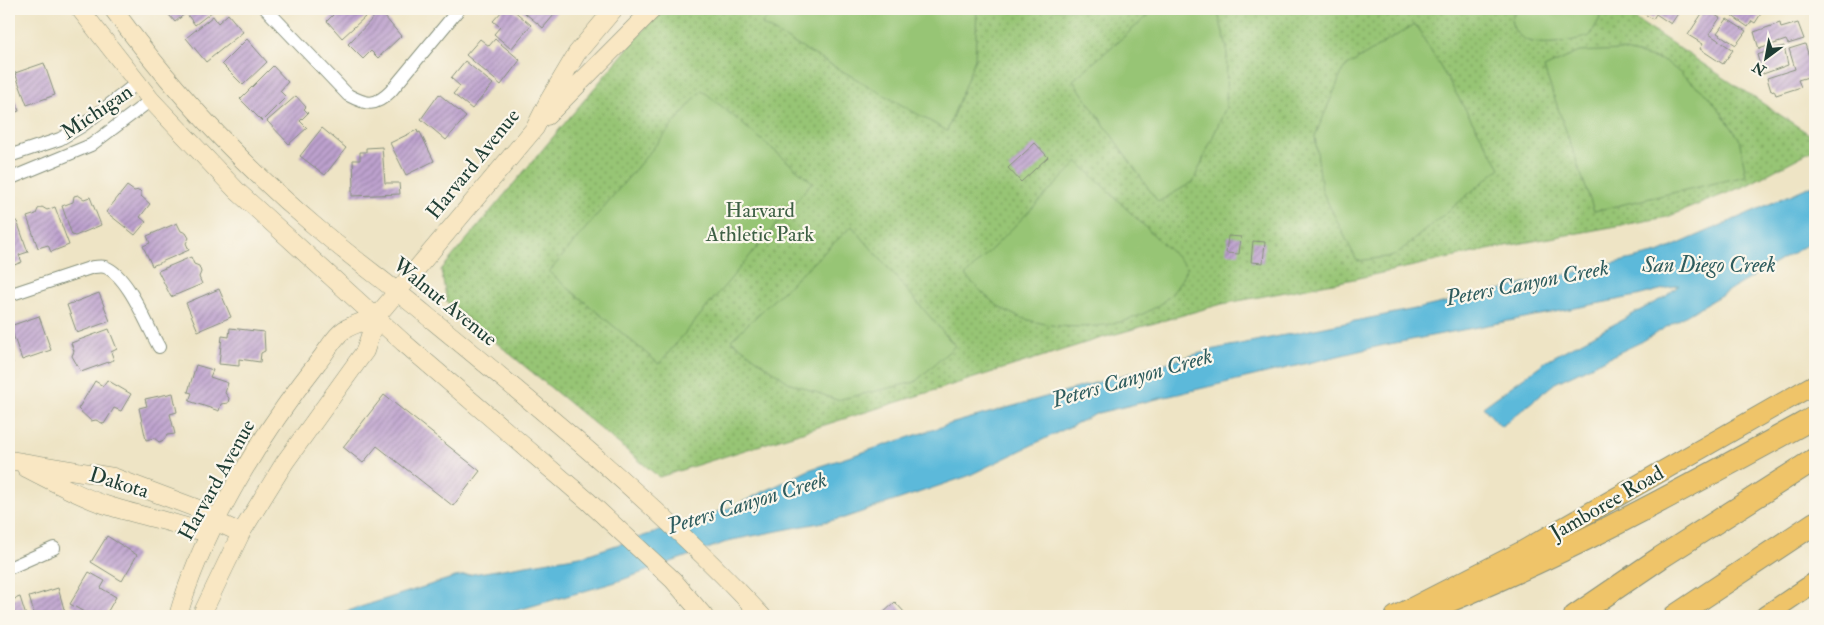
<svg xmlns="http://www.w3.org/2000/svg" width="1824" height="625" font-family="'IM FELL Double Pica',serif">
	<defs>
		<pattern id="park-dots" width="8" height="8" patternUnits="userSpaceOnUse" patternTransform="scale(1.25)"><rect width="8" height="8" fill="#97c574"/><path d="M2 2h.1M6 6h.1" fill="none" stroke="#7ba160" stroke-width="1.8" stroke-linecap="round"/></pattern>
		<pattern id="building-hatch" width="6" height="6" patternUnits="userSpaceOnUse" patternTransform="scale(1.25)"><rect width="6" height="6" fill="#bda1ce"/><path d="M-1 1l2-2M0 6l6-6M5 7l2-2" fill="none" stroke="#9984a8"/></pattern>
	</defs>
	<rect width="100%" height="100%" fill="#fbf7ec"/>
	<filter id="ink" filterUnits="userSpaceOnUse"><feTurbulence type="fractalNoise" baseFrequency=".02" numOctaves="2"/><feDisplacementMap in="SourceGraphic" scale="10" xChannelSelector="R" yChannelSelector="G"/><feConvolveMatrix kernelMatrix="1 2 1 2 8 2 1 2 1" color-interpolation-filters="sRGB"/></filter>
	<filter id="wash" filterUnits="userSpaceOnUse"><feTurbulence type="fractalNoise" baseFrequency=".0096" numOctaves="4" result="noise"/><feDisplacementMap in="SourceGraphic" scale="20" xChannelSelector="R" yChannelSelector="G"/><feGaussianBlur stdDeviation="1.12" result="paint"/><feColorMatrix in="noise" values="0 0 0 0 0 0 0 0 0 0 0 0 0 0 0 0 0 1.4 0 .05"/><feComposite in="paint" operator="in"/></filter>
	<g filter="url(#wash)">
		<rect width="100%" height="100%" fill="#eee4c5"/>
		<path fill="url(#park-dots)" stroke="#5b8154" d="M661,9H1620L1815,138V149L1747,185L1667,217L1506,246L1349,280L1222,304L1098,339L659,477L447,302L441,270Z"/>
		<path fill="#97c574" stroke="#5b8154" d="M773,9H977L975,59L947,131L762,25Z
			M1156,9H1217L1227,48L1226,107L1193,182L1158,202L1073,80Z
			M1517,9H1597L1600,18L1590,36C1568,42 1517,55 1511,20Z
			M1415,24L1500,168L1394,256L1357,261L1322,191L1315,136L1344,68Z
			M1621,50L1665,61L1709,96L1739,138L1746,176L1594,211L1544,68L1579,52Z
			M702,90L812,182L659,364L549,272Z
			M1078,162L1187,267C1184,273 1181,281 1177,287C1143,334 1053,336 1006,311C991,303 978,287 965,276Z
			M852,226L955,346L915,382L837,400L788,382L731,340Z"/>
		<path fill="#5cb9da" stroke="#3e7b87" d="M1815,184V240L1641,342L1555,383L1501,427L1483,407L1549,359L1665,297L1679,285L1637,296L1380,346L1098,413L968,476L844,518L732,540L616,582L497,616H332L455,577L586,555L732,507L811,469L950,424L1215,349L1425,307L1658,253Z"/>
		<g id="blocks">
			<path fill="url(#building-hatch)" d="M164,9H211L213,11L195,25L186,13L175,22Z
				M327,9H357L365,17L342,38L327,21L333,15Z
				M504,9H512L531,25L511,49L494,34L500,27L493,21Z
				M520,9H559L543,28Z
				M1636,9H1681L1671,24L1656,14L1653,19Z
				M1705,9L1720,18L1709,34L1733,50L1723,64L1700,49L1703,44L1688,35Z
				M1731,9H1758L1762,12L1755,23L1752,21L1748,27L1728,13Z
				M380,11L401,36L378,58L371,51L363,59L348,44Z
				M228,14L243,32L206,62L186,38L213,16L218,23Z
				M1727,19L1746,31L1736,45L1717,33Z
				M1780,23L1781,28L1798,23L1804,39L1788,44L1786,40L1759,49L1754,32Z
				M247,39L267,62L243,85L222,64Z
				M480,39L489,46L495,39L520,60L501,85L466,55Z
				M1805,44L1815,75L1798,80L1801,87L1776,95L1774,90L1771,91L1767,78L1795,69L1789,49Z
				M1784,46L1788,65L1763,74L1757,55Z
				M465,61L493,84L472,109L453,94L460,86L451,78Z
				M44,63L55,95L27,105L15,73Z
				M273,66L288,82L280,91L286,97L262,121L240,99Z
				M9,82L19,111L9,115Z
				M439,94L466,117L446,140L421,119Z
				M296,96L306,107L304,109L308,113L300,121L307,128L289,144L267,121Z
				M322,128L346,148L325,175L300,156Z
				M417,130L418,133L420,132L434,161L406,175L390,143Z
				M1035,143L1048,157L1021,182L1008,168Z
				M382,147L385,183H399L400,194L352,196V186H354L353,160H360V152H366V148Z
				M127,186L134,191L139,190L141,192V196L150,204L140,217L146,222L135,235L106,212Z
				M78,195L84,199L90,197L101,225L75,236L72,235L62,206L73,202L74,196Z
				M42,207L47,210L55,207L69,245L51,252L48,245L38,248L27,217L36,214L38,209Z
				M17,221L28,252L19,255L22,262L9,267V223Z
				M177,223L181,231L186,233L189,238L186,243L189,250L152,266L143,246L150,243L147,236Z
				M1228,236L1241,237L1239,254L1226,253Z
				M1253,241L1265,242L1263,263L1251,262Z
				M191,257L194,264L199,266L201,272L199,277L202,284L171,297L158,271Z
				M219,289L231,317L198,331L186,303Z
				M99,293L110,321L77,333L67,305Z
				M39,316L51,350L22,360L10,326Z
				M230,328L264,332L265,351L261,353L260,362L239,359V366L219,364L222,336L229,337Z
				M109,329L117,349L111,352L114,360L81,372L72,356L74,351L71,343Z
				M9,352L13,363L9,364Z
				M196,365L213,370L210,377L228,383L225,393L229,398L228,403L221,404L219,411L189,401L192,393L188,392Z
				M107,380L131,394L121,411L114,408L104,424L96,420L91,421L78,409L95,381L103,386Z
				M173,393L177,412L170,414L175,434L167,435L164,440L159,442L154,438L146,440L139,408L147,406L145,399Z
				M384,395L480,471L453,506L377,446L363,463L343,447Z
				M107,536L137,555L122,581L91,562Z
				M89,572L105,581L101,588L116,597L105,616H91L70,604Z
				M58,588L66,616H35L29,597Z
				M20,597L26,616H9V601Z
				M895,602L905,613L901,616H880Z"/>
		</g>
	</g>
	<g filter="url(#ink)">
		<use href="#blocks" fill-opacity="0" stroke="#86907c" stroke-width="1"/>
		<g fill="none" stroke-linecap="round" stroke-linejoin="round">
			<g stroke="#86907c" stroke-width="14">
				<path id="street" d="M266,9L348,95C367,105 375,107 391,91L459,9
					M9,156L60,139L82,126L137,83
					M9,179L91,145L151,100
					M9,295L93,267C97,267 101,266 105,267C128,275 147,326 159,347
					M9,568L54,548"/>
			</g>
			<g stroke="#86907c" stroke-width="19">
				<path id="secondary" d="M80,9L151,100L237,191L404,343L589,502L673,580L704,616
					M113,9C172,89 241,164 317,228C352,258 390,285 426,315C542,410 660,506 762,616
					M547,116L653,9
					M9,460L113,477L201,510L217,522L241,533
					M26,468C52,481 78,496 106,505C136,515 166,520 196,530L217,522
					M178,616C202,530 262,433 318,362C326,353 334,336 344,330C353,324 366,321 376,317
					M201,616L241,533L285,462L365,351L376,317L535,128L549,100L577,53L614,9"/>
			</g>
			<g stroke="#86907c" stroke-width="21">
				<path id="primary" d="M1395,616L1522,551L1815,384
					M1765,616L1815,582"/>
			</g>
			<g stroke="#86907c" stroke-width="24">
				<path id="highway" d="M1411,616C1551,563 1684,489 1815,417
					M1575,616L1660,558L1815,459
					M1675,616L1815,523"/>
			</g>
			<use href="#street" stroke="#fff" stroke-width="12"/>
			<use href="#secondary" stroke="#f9e7c3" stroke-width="18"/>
			<use href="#primary" stroke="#efc469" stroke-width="19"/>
			<use href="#highway" stroke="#efc469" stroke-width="22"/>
		</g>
	</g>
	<g text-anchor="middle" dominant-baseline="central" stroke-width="4.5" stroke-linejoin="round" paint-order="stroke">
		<g font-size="21" fill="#1f3d34" stroke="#fbf7ec">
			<text transform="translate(97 112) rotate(-34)">Michigan</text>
			<text transform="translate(473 164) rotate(-51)">Harvard Avenue</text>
			<text transform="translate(445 302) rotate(39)">Walnut Avenue</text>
			<text transform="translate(217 480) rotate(-61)">Harvard Avenue</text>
			<text transform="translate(119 483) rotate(17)">Dakota</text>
			<text transform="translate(1607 503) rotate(-30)">Jamboree Road</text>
		</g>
		<g font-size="21" fill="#3d5f44" stroke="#fbf7ec">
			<text x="760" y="210">Harvard<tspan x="760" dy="24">Athletic Park</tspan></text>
		</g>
		<g font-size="22" font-style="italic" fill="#2e5c5e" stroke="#fbf7ec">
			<text x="1709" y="265">San Diego Creek</text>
			<text transform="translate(1527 283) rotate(-11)">Peters Canyon Creek</text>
			<text transform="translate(1132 378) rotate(-16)">Peters Canyon Creek</text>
			<text transform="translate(747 503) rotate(-17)">Peters Canyon Creek</text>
		</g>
	</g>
	<rect width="1824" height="625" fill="none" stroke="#fbf7ec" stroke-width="30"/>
	<g transform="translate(1766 58) rotate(212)" stroke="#fbf7ec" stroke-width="4" paint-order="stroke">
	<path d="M0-4L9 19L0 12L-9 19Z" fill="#1f3d34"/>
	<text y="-8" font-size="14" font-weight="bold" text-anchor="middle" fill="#1f3d34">N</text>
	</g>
</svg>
